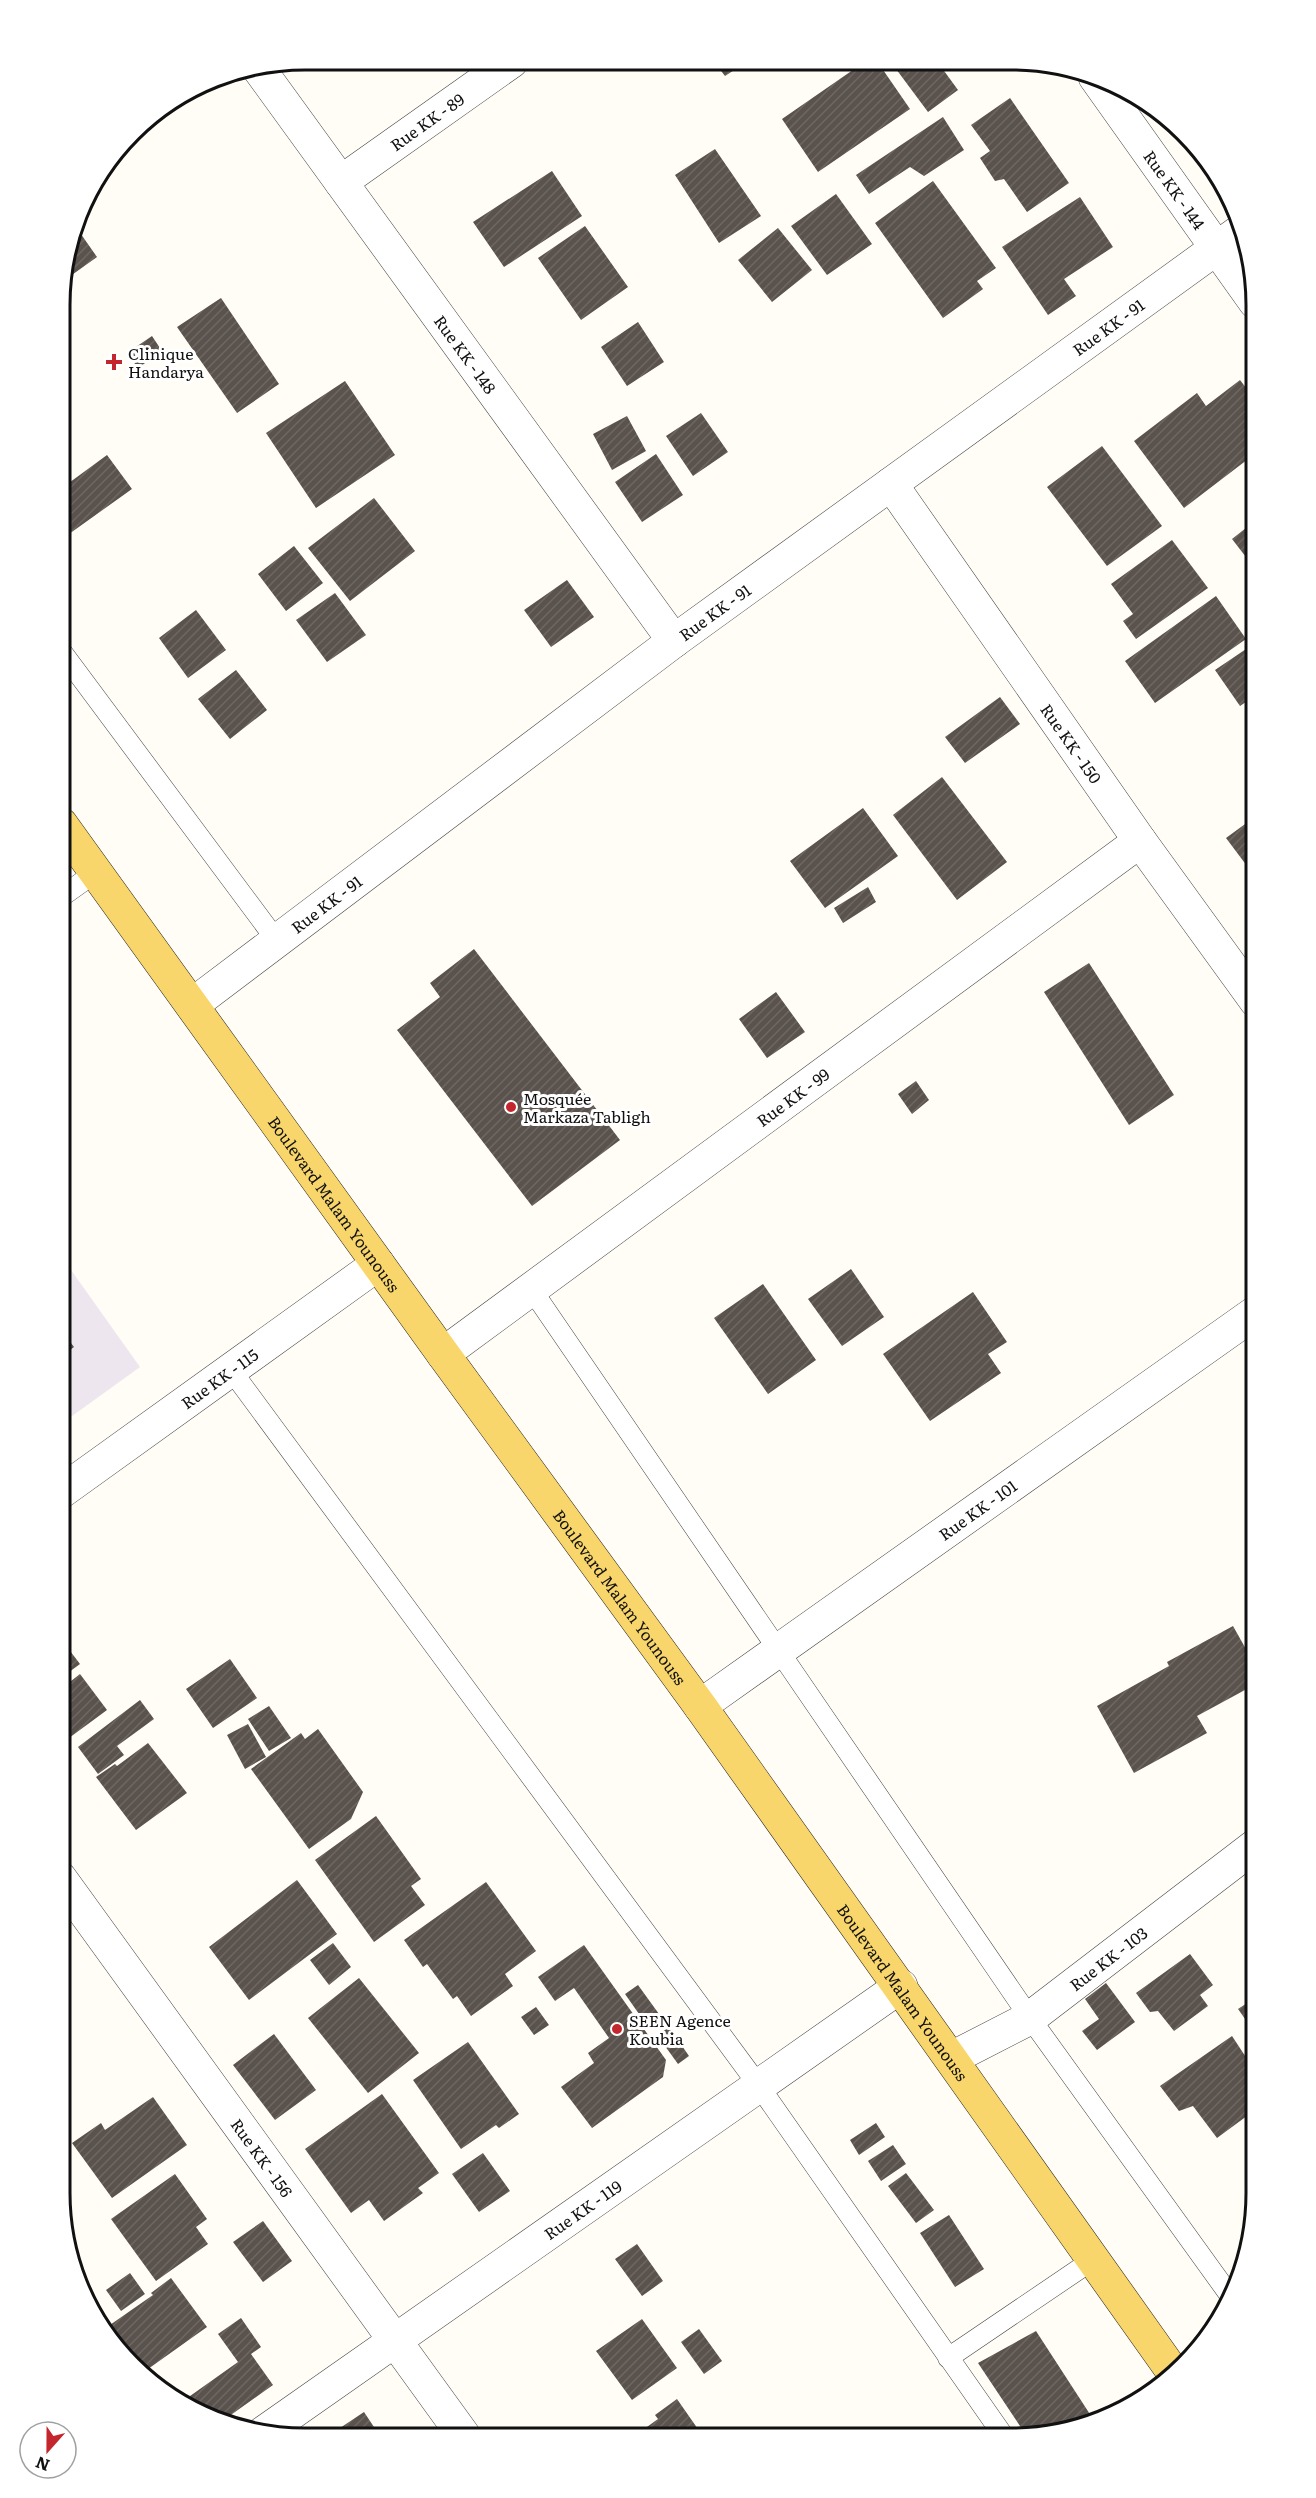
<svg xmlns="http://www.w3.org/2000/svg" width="1316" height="2498" font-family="Literata,serif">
	<defs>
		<pattern id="building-hatch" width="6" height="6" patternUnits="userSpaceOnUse" patternTransform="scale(1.5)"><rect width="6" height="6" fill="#5a524d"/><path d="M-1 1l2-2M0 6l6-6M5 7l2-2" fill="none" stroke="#6d6662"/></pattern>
	</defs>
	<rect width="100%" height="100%" fill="#fffdf5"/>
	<path fill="#eee6ef" d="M61,1256L140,1367L61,1424Z"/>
	<path fill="url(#building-hatch)" d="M715,63H745L725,76Z
		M863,63L879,64L910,109L818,172L782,119Z
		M904,64H939L958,90L928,112L896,69Z
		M1010,98L1069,183L1027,212L1004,179L995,181L980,158L990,151L971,125Z
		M943,117L964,150L924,176L910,167L869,194L856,175Z
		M715,149L761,216L719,243L675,175Z
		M552,171L582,216L504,267L473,222Z
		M933,181L996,268L977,281L983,289L943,318L875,223Z
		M836,194L872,244L827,275L791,226Z
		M1080,197L1113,247L1064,279L1076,296L1048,315L1002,247Z
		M585,226L628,287L581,320L538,258Z
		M76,227L97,257L62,282V274Z
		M778,228L812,270L772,302L738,260Z
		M221,298L279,384L237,413L177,327Z
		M638,322L664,362L627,386L601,347Z
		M152,336L162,351L138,368L127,353Z
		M1240,380L1256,401V453L1184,508L1134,441L1197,393L1206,406Z
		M345,381L395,455L316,508L266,433Z
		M701,413L728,452L693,476L666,436Z
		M627,416L646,451L612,470L593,434Z
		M1102,446L1162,526L1107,566L1047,487Z
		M656,454L683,495L642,522L615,482Z
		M107,455L132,489L62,539V488Z
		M374,498L415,551L350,601L308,548Z
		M1256,520V570L1232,539Z
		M1172,540L1208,588L1136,639L1123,621L1133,614L1111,584Z
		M294,546L323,583L286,611L258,574Z
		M567,580L594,617L551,647L524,610Z
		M335,593L366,635L327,662L296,620Z
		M1216,596L1246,639L1155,703L1125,661Z
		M196,610L226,650L188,678L159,638Z
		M1252,645L1256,650V695L1240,706L1215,670Z
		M236,670L267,710L230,739L198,699Z
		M1000,697L1020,724L965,763L945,737Z
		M942,777L1007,862L957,900L893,815Z
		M863,808L898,856L825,908L790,861Z
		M1256,816V878L1226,838Z
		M868,887L876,902L843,923L834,908Z
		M474,949L620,1140L532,1206L397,1030L440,997L430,983Z
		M1089,963L1174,1095L1129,1125L1044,992Z
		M776,992L805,1032L767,1058L739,1019Z
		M916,1081L929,1100L912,1114L898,1094Z
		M851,1269L884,1317L842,1346L808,1299Z
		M763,1284L816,1360L768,1394L714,1318Z
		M973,1292L1007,1342L988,1354L1001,1373L930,1421L883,1354Z
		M61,1330L74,1347L61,1357Z
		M1233,1626L1256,1667V1684L1197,1716L1207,1733L1134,1773L1097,1706L1169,1666L1167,1662Z
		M61,1639L80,1664L61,1678Z
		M230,1659L257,1698L213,1728L186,1689Z
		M80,1674L107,1710L69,1738L61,1727V1689Z
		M140,1700L154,1719L117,1746L124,1755L98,1774L78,1747Z
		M269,1706L291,1738L269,1751L248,1719Z
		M248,1724L266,1757L245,1769L227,1735Z
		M318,1729L363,1792L351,1819L309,1849L251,1769L301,1733L305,1739Z
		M148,1743L187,1793L136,1830L96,1777L115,1764L117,1766Z
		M376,1816L421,1879L411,1886L425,1905L374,1942L315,1860Z
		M297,1880L337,1934L249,2000L209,1947Z
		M486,1882L536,1951L505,1974L513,1986L471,2016L457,1996L453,1999L427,1964L423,1967L404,1940Z
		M333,1943L351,1967L329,1985L310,1960Z
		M584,1945L666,2060L663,2077L592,2128L561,2087L594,2063L588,2053L609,2038L574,1988L555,2001L538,1977Z
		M1190,1954L1213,1985L1200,1995L1208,2006L1174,2031L1158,2011L1150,2012L1136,1993Z
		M359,1978L419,2053L368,2093L308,2018Z
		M1106,1983L1135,2022L1097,2050L1082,2031L1099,2019L1085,1999Z
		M638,1985L659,2014L646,2024L625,1994Z
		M1256,1997V2010L1255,2033L1238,2009Z
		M536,2007L549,2025L534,2035L521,2017Z
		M669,2027L689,2056L678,2064L657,2035Z
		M274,2034L316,2090L275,2120L233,2065Z
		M1232,2036L1255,2071V2110L1217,2138L1193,2106L1179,2111L1160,2086Z
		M468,2042L519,2114L499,2128L496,2125L461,2149L413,2080Z
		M382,2094L439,2173L418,2188L423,2193L384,2221L369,2200L351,2213L305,2149Z
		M153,2097L187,2145L112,2198L72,2143L101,2123L105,2130Z
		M876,2123L885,2137L859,2155L850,2140Z
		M893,2145L906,2164L881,2181L868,2161Z
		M483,2153L510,2191L479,2212L452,2174Z
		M906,2173L934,2210L916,2223L888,2186Z
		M175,2174L207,2219L196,2227L208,2244L156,2281L111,2219Z
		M60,2176L67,2187L60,2192Z
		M949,2215L984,2269L955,2287L920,2233Z
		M263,2221L292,2261L263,2282L233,2242Z
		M637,2244L663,2281L642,2296L615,2259Z
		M70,2252L82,2270L75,2275L73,2271Z
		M130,2273L145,2294L121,2311L106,2290Z
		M171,2278L207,2327L141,2374L107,2327L153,2295L151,2293Z
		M241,2318L261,2347L251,2354L273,2385L221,2422L211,2419L183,2401L238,2362L218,2334Z
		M642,2319L677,2368L632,2400L596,2351Z
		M699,2329L722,2361L704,2374L681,2342Z
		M1036,2331L1095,2422L1026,2435L978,2363Z
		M677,2399L700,2432L693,2437H633L658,2419L655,2415Z
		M364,2412L378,2433L374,2436H328Z"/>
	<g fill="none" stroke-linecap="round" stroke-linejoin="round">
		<g stroke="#444" stroke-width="21">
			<path id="lane" d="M62,652L277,941
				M61,897L96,872
				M532,1290L1030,2018L1231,2297
				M231,1370L759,2086L1005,2438
				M948,2358L1094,2259"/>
		</g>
		<g stroke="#444" stroke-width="34">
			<g id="street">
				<path id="s1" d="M259,69L674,641"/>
				<path id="s2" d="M1095,77L1255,302"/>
				<path id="s3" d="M341,182L512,61"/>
				<path id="s4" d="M891,484L1140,841L1256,1001"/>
				<path id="s5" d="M192,1005L674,641L1243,229"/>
				<path id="s6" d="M443,1354L1140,841"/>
				<path id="s7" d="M61,1492L378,1264"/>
				<path id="s8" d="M700,1706L1256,1312"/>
				<path id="s9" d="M60,1878L464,2436"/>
				<path id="s10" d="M952,2058L1030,2018L1256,1845"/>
				<path id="s11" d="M263,2433L901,1986"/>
			</g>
		</g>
		<g stroke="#222" stroke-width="34">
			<g id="primary">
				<path id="s12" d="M61,824L443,1354L700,1706L1173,2372"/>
			</g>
		</g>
		<use href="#lane" stroke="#fff" stroke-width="20"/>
		<use href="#street" stroke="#fff" stroke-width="33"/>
		<use href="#primary" stroke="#f9d66b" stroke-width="33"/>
	</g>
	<g fill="#c4262e" stroke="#fff" stroke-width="2">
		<path d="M111 353h6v6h6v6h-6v6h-6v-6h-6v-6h6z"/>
		<circle cx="511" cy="1107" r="6"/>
		<circle cx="617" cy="2029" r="6"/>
	</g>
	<g text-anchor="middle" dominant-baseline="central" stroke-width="6" stroke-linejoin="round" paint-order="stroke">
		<g font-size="16" fill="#111" stroke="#fff">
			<text stroke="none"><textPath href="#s3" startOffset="105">Rue KK - 89</textPath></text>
			<text stroke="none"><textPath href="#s2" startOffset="138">Rue KK - 144</textPath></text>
			<text stroke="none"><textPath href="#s5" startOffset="1140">Rue KK - 91</textPath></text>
			<text stroke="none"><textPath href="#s1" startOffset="352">Rue KK - 148</textPath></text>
			<text stroke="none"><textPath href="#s5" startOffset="654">Rue KK - 91</textPath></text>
			<text stroke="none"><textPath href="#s4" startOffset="316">Rue KK - 150</textPath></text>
			<text stroke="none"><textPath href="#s5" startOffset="168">Rue KK - 91</textPath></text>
			<text stroke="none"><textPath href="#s6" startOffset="434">Rue KK - 99</textPath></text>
			<text stroke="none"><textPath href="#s12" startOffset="468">Boulevard Malam Younouss</textPath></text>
			<text stroke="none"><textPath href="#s7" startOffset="195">Rue KK - 115</textPath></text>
			<text stroke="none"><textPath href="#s8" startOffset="340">Rue KK - 101</textPath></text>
			<text stroke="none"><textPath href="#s12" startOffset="954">Boulevard Malam Younouss</textPath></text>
			<text stroke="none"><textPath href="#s10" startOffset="186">Rue KK - 103</textPath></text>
			<text stroke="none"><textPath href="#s12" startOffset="1440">Boulevard Malam Younouss</textPath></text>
			<text stroke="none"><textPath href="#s9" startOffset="345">Rue KK - 156</textPath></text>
			<text stroke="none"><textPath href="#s11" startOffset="390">Rue KK - 119</textPath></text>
		</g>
		<g font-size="16" fill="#111" stroke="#fff" text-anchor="start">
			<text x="128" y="353">Clinique<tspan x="128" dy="18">Handarya</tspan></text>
			<text x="523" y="1098">Mosquée<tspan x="523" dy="18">Markaza Tabligh</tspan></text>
			<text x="629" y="2020">SEEN Agence<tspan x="629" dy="18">Koubia</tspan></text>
		</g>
	</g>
	<path d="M0 0H1316V2498H0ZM305 70H1011A235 235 0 0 1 1246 305V2193A235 235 0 0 1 1011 2428H305A235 235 0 0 1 70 2193V305A235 235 0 0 1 305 70Z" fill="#fff" fill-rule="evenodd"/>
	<path fill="none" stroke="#111" stroke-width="3" d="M305 70H1011A235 235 0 0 1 1246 305V2193A235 235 0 0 1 1011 2428H305A235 235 0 0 1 70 2193V305A235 235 0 0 1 305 70Z"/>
	<g transform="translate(48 2450) rotate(201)"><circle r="28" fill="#ffffff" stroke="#a0a0a0" stroke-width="1.5"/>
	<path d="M0-4.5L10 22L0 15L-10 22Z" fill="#c4262e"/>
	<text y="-9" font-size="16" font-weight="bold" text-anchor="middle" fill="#111111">N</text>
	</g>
</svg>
